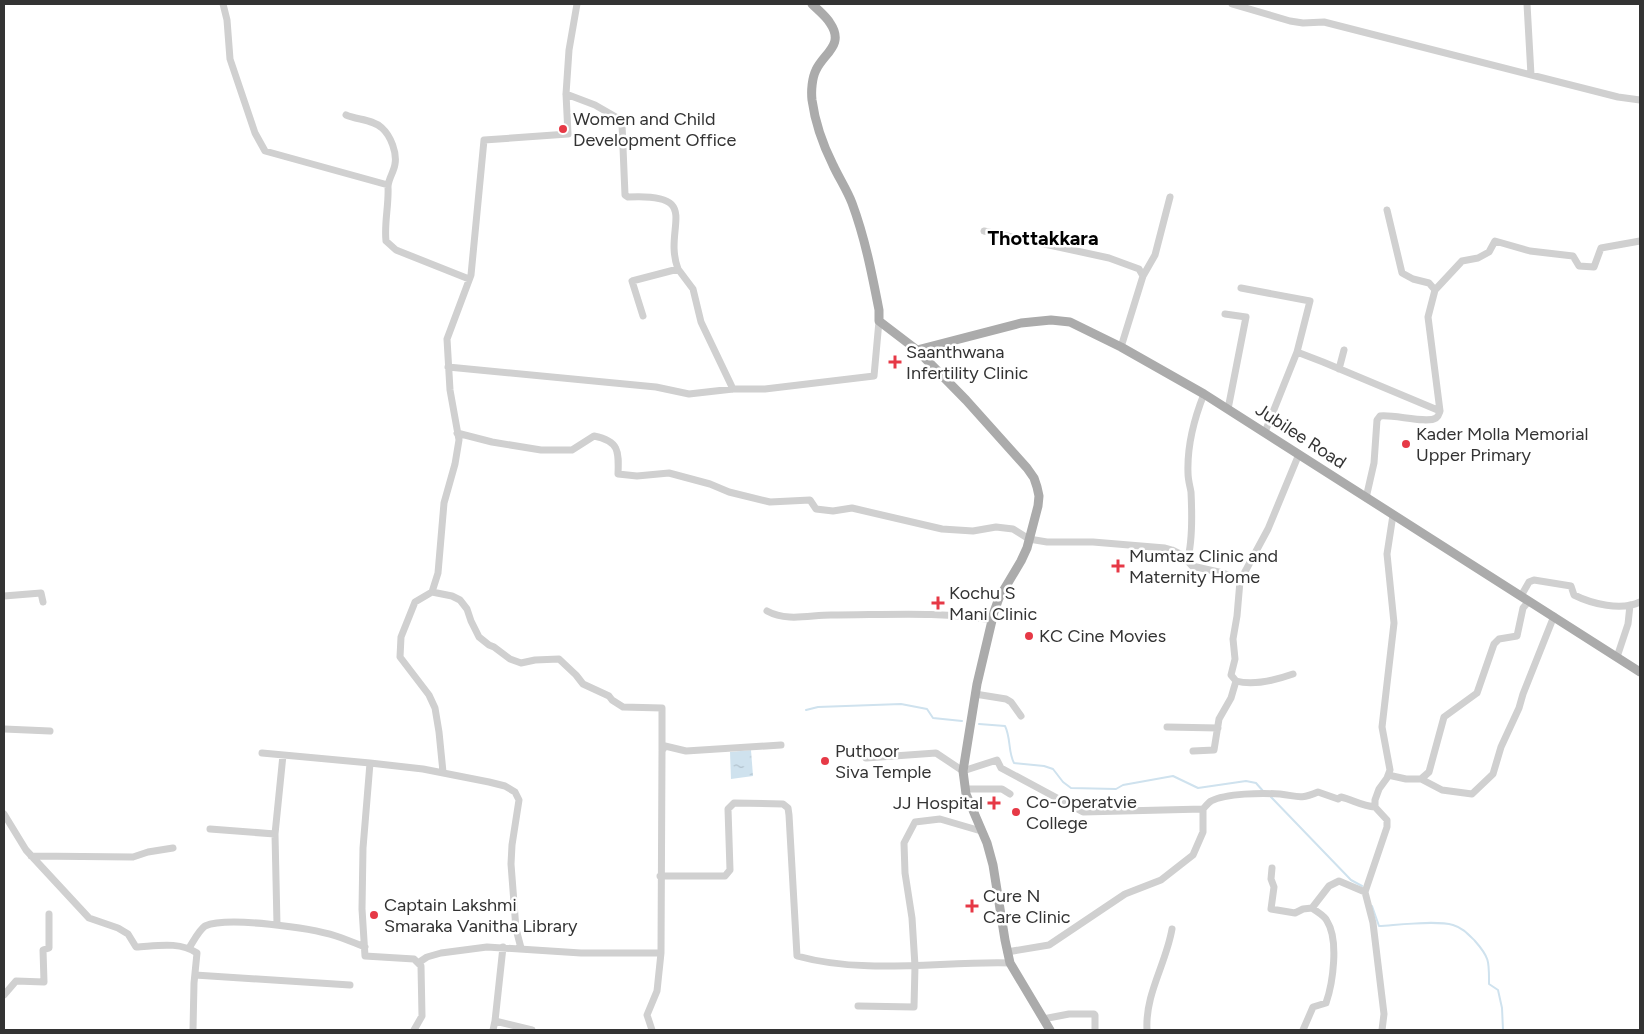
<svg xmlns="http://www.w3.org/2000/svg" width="1644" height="1034" font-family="Figtree,sans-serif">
	<defs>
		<pattern id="water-ripples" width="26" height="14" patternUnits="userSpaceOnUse" patternTransform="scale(1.25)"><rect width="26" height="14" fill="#cfe2ee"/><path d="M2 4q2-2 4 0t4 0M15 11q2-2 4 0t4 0" fill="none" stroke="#b2c2cd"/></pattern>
	</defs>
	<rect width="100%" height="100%" fill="#fff"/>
	<path fill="url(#water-ripples)" d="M751,750L753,776L731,779L730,752Z"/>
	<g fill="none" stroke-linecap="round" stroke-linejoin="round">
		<path stroke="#cfe2ee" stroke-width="2" d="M806,710L818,707L901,704L927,709L933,718L962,721
			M979,724L1005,726C1011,738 1008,752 1014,763L1044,766L1053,769L1063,782L1071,788L1116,789L1123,785L1173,776L1198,788L1246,781L1256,783L1263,791
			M1271,797L1351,880L1362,886
			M1372,906L1379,926C1397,925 1436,920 1453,925C1463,928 1468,934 1475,941C1490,958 1489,962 1489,984L1498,990L1502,1008L1503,1030"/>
		<path stroke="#d0d0d0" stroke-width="7" d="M223,4L227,20L230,59L255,133L265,151L388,185
			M1232,4L1290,21L1303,23L1324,22L1618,97L1640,100
			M1527,4L1531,75
			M566,94L595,105L621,120L622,124L625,195L628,197C705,193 662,227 678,269
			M346,115C357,120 373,119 382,128C391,136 397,153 395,164C394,172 388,179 388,187C389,205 384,223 386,241L396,250L469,279
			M1387,210L1402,273L1413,279L1429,283L1435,290
			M984,231L1109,258L1139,269L1143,276L1121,347
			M1143,276L1155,255L1170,197
			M1241,288L1310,301L1297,352L1265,432
			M1225,314L1246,317L1228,409
			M643,316L632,281L678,269L693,289L701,322L733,389
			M1297,352L1323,362L1440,411L1428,317L1435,290L1462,261L1478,258L1489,252L1495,241L1530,251L1573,256L1579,266L1594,267L1601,248L1640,241
			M448,367L656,387L689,394L733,389H765L874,376L879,321
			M1339,369L1344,350
			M457,433L492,442L541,450H572L594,436C619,441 619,451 618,474L637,476L669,473L710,484L729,492L770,502L810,500L816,509L833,511L852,508L942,529L973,531L996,527L1013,529L1029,539L1047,542H1093L1165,548L1172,550L1182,555L1192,566L1223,573L1240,581
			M1366,498L1374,463L1377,420L1380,416C1393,414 1427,424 1436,418C1439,416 1439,414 1440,411
			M1187,561C1193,542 1192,512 1191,492C1190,486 1188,480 1188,473C1187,446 1194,419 1204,394
			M432,592L452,596L460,600L467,609L471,621L479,637L489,645L494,647L510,659L521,663L535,660L559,659L576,675L583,684L609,696L612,700L623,707L662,708V750
			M4,596L41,593L43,602
			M1521,596L1529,582L1534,580L1571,586L1574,595C1592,604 1621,611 1640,602
			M767,611C787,622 810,615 831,615C885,615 940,611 992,620
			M1617,657L1628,624L1630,605
			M1293,674C1276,680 1254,686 1236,681L1231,675L1235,659L1233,639L1237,616L1240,581L1268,529L1299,454
			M975,694L1006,699L1011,702L1021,716
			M1167,727L1218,728
			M4,729L50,731
			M1193,751L1214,750L1219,719L1231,698L1236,681
			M262,753L370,763
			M866,758L936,753L963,771L997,760L1001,768L1083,812L1203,809
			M443,772L439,732L435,708L429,695L400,657L401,637L415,602L432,592L438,573L444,503L455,464L459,440L450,390L447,339L471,275L484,140L568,134L566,94L569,50L577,4
			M1388,775L1406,779H1421L1429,772L1444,717L1477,693L1494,644L1499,639L1517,636L1523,608L1529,601
			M1421,779L1442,790L1472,794L1493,774L1501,747L1519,708L1523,694L1554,616
			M965,789H1002L1010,794
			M4,814L26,850L89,918L118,928L128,934L136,947C156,946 179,941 197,953L194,983L193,1030
			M210,829L275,834
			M31,856L133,857L148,852L173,848
			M1272,868L1271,879L1274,887L1271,909L1295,913L1303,909L1312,908L1329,886L1339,881L1365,892
			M660,876H725L730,870L728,809L734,803L783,804L788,808L789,815L797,956C866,975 940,961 1010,963
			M277,925L275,834L283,755
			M189,948C193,942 199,930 205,926C228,916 311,928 336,936C345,939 355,943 365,947
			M1007,952L1049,945L1125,894L1161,880L1193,855L1203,832V809C1205,807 1208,803 1211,801C1226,793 1263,793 1280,794C1298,796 1299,800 1318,792L1338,799L1341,797C1353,800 1362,806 1375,807
			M661,953L662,751L665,746L686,751L781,745
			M418,963L427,957L441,953L487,947L581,953H661L657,991L647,1015L652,1030
			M195,975L350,985
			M4,995L16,981L44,982L43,950L49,948V914
			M858,1006L914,1007L915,966L912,918L905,873L904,843L915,822L940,819L981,831
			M1043,1019L1069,1014H1094L1095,1015V1030
			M495,1021L503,947
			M414,1030L422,1016L421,966L414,959L365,956L362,909L363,848L370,763L423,769L489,782L505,786L515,792L519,800L512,845L511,864L516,929L521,948
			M493,1030L495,1021L532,1030
			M1147,1030C1145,994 1166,964 1172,929
			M1303,1030L1313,1007L1326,1003C1333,983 1339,940 1327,921C1325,916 1317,912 1312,908
			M1382,1030L1384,1014L1373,923L1365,892L1387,827V820L1375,807V800L1379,789L1387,778L1390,770L1382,727L1394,623L1387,554L1393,515"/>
		<path stroke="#ababab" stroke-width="9" d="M812,4C818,10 826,16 830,23C845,45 824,53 816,70C812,78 811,91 812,100C815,122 823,145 833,165C839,178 847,190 852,203C865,238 872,274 879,310V321L917,350L966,400L1027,468L1034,478L1037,487L1039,496L1038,506L1027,548L1021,561L999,598L994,612L977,684L963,771L966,794L987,843L993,865L1005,940L1010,963L1050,1030
			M917,350L1021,323L1051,320L1070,322L1121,347L1204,394L1640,672"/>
	</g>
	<g fill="#e63946" stroke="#fff" stroke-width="2">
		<circle cx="563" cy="129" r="5"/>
		<path d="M892.5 354.5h5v5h5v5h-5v5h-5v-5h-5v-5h5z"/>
		<circle cx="1406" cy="444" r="5"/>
		<path d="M1115.5 558.5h5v5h5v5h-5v5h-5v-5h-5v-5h5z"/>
		<path d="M935.5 595.5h5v5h5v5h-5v5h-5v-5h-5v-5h5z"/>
		<circle cx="1029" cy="636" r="5"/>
		<circle cx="825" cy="761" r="5"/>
		<path d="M991.5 795.5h5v5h5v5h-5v5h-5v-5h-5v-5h5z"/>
		<circle cx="1016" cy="812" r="5"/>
		<path d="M969.5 898.5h5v5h5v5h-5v5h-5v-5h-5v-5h5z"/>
		<circle cx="374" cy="915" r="5"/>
	</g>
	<g text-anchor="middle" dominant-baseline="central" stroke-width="5" stroke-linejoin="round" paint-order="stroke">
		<g font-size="18" fill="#333" stroke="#fff" text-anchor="start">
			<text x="573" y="119">Women and Child<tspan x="573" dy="21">Development Office</tspan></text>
			<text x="906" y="352">Saanthwana<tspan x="906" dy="21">Infertility Clinic</tspan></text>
			<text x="1416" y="434">Kader Molla Memorial<tspan x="1416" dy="21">Upper Primary</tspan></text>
			<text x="1129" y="556">Mumtaz Clinic and<tspan x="1129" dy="21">Maternity Home</tspan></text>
			<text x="949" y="593">Kochu S<tspan x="949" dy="21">Mani Clinic</tspan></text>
			<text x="1039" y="636">KC Cine Movies</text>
			<text x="835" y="751">Puthoor<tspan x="835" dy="21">Siva Temple</tspan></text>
			<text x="1026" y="802">Co-Operatvie<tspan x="1026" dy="21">College</tspan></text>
			<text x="983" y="803" text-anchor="end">JJ Hospital</text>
			<text x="983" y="896">Cure N<tspan x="983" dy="21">Care Clinic</tspan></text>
			<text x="384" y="905">Captain Lakshmi<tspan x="384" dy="21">Smaraka Vanitha Library</tspan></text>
		</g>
		<g font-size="18" fill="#333" stroke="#fff">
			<text transform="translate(1301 436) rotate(33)">Jubilee Road</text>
		</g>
		<g font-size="20" font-weight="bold" fill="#000" stroke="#fff">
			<text x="1043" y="238">Thottakkara</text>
		</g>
	</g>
	<rect width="1644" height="1034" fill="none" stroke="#333333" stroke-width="10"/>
</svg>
